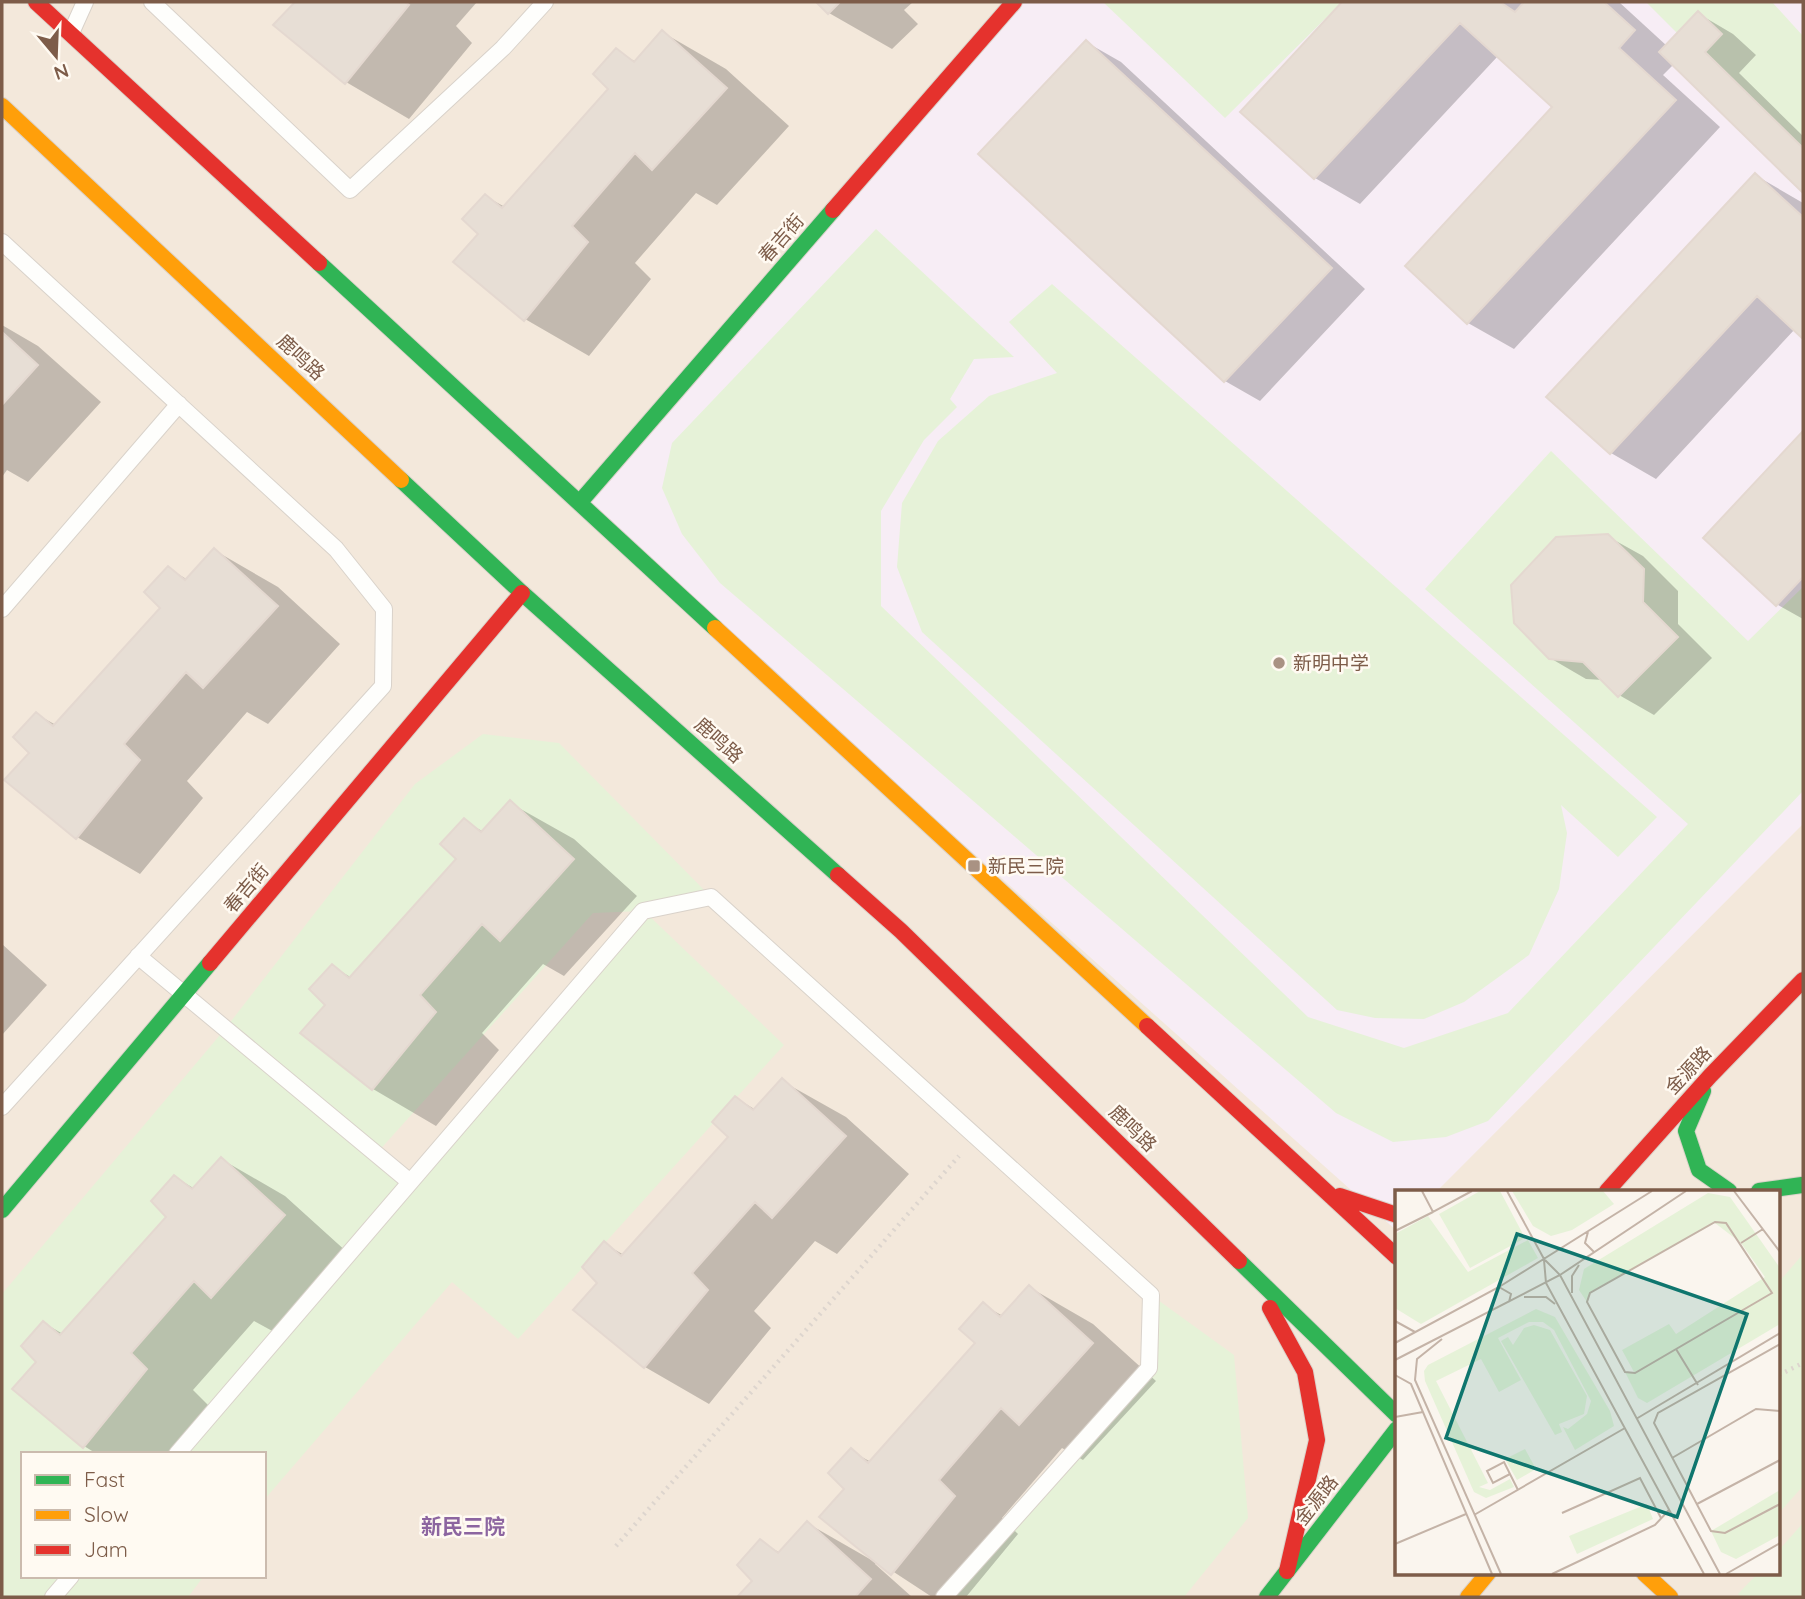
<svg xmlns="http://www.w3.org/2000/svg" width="1805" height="1599" font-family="Quicksand,'Noto Sans SC',sans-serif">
	<rect width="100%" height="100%" fill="#faf5ee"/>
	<path fill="#f3e8db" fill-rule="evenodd" d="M2,2H1803V1597H2ZM1397,1191H1779V1573H1397ZM23,1454H264V1576H23Z"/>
	<path fill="#f7edf5" d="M1014,2H1803V824L1437,1191H1397V1231L580,502Z"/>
	<path fill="#e6f2d8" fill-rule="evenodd" d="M1103,2H1342L1225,118Z
		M1646,2H1772L1803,36V159Z
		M876,229L1014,357L974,359L950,399L957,407L924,440L881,511V606L1308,1017L1404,1048L1508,1013L1688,824L1425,589L1551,451L1748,641L1803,587V791L1488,1121L1446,1137L1393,1142L1336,1113L720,583L682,534L662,488L672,443Z
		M1052,284L1657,817L1618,857L1561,805L1567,833L1559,889L1529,955L1464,1002L1424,1019L1375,1018L1337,1010L922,632L897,567L902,503L938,441L989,396L1057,373L1009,322Z
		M483,734L559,743L711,897L644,911L784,1045L518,1339L452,1282L264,1500V1454H23V1576H204L188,1597H2V1294L225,1029L415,784ZM642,911L409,1182L376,1154L593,913Z
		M1803,1254V1486L1779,1513V1282Z
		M1151,1295L1234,1355L1248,1518L1184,1597H944L1149,1368Z
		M1803,1523V1597H1741L1738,1594L1758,1573H1779V1550Z"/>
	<path fill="#0003" d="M297,2H477L456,26L472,43L409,119L346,82L276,25Z
		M818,2H913L904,10L918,24L892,49L829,13Z
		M1345,2H1619L1667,46L1699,14L1733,34L1756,55L1739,73L1803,136V191L1674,64L1663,75L1720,127L1514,349L1468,323L1407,266L1554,107L1498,56L1360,204L1315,178L1243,112Z
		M662,32L726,69L789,126L717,205L696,193L635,263L651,279L589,356L525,319L480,234L485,196L505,207L610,89L616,50L636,62Z
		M1086,42L1121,62L1365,289L1260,401L1225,381L981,154Z
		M1755,175L1803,203V337L1795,329L1656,479L1611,453Z
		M2,325L38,346L101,402L28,482L7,470L2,477Z
		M1803,433V619L1778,605L1705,538Z
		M1607,536L1643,556L1678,591V624L1712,658L1654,715L1619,695L1603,680L1586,679L1550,658Z
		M214,550L278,587L340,644L268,724L247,712L187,781L203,798L140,874L77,837L31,753L36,714L56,725L162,607L168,568L188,580Z
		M510,803L574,839L637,896L564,976L543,964L482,1033L499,1050L436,1126L373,1089L327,1005L332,966L352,978L458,859L464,821L484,832Z
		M2,944L47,985L2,1035Z
		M782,1081L846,1117L909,1174L837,1254L815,1241L754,1311L771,1328L709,1404L645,1367L600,1282L605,1244L624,1255L730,1137L736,1098L756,1110Z
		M221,1159L285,1196L348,1253L276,1333L254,1321L193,1390L210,1407L171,1454H97L84,1446L39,1362L44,1323L63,1334L169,1217L175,1177L195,1189Z
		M1029,1287L1093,1324L1156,1381L1083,1460L1062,1448L1002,1518L1018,1534L966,1597H932L877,1561L875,1564L912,1597H740L755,1581L761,1541L780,1553L807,1523L875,1562L846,1489L851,1451L871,1462L977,1343L983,1305L1003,1316Z"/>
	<path fill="#e7ded5" stroke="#e4d8d0" stroke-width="2" d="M295,2H405L409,5L345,84L273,25Z
		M816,2H840L828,14Z
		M1342,2H1500L1515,12L1524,2H1604L1635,30L1619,48L1676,100L1467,324L1405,266L1552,107L1460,23L1314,179L1240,112Z
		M1698,11L1722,34L1705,52L1803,148L1802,192L1659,52Z
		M662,30L727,88L652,170L635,153L572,226L588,242L524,321L453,262L478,234L462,219L485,194L502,208L608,89L593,74L616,48L634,62Z
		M1086,40L1332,268L1224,382L978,154Z
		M1755,173L1803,217V339L1757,296L1610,454L1546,397Z
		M2,332L38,365L2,405Z
		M1803,431V577L1776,606L1703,538Z
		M1608,534L1644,569L1643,602L1678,637L1618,697L1583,662L1549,659L1514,623L1511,585L1556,537Z
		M214,548L278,606L203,688L186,672L124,744L140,760L76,839L4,780L29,753L13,737L36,712L53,726L160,608L144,592L168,566L185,580Z
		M510,800L574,859L500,941L482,924L420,995L436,1012L372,1090L300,1033L325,1005L309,989L332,964L349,978L456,859L440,844L464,818L481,832Z
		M782,1078L846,1136L772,1218L755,1202L692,1273L708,1290L644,1368L573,1310L597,1283L582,1267L604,1241L621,1256L728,1137L712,1122L735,1096L753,1110Z
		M221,1157L285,1215L211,1298L194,1281L131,1353L147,1369L83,1448L12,1389L36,1362L21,1346L43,1321L60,1335L166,1217L151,1201L174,1175L192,1189Z
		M1029,1285L1093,1343L1019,1425L1001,1408L939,1480L955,1496L891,1575L819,1517L844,1489L828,1473L851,1448L868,1463L975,1343L959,1329L983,1302L1000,1317Z
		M807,1521L871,1579L855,1597H737L752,1581L737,1565L760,1539L778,1553Z"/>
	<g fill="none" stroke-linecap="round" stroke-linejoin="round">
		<g stroke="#d9d2ca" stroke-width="18">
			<path id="lane" d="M152,2L350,190L503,48L545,2
				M71,33L85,2
				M2,242L336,549L384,609L383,686L2,1107
				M2,609L179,404
				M138,956L410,1182
				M177,1454L643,911L711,897L1151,1295L1149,1368L944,1597
				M53,1597L71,1576"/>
		</g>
		<g stroke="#dad2ca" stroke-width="18">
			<path id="fast" d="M319,263L715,628
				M401,480L522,593L838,875
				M580,502L833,210
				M1703,1091L1686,1131L1699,1170L1729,1191
				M1759,1191L1802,1185
				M2,1210L210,963
				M1239,1261L1397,1415
				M1267,1597L1397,1429"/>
		</g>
		<g stroke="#dad2ca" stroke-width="18">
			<path id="slow" d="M2,106L401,480
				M715,628L1147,1026
				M1644,1573L1670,1597
				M1468,1597L1488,1573"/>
		</g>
		<g stroke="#dad2ca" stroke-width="18">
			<path id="jam" d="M36,2L319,263
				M833,210L1014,2
				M838,875L901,931L1239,1261
				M210,963L522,593
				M1147,1026L1397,1257
				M1607,1191L1710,1076L1803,980
				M1340,1196L1397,1215
				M1270,1308L1305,1372L1317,1440L1287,1571"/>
		</g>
		<path stroke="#ddd5ce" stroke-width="4.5" stroke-dasharray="2 5" stroke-linecap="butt" d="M1779,1375L1803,1363
			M616,1546L959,1156"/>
		<use href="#lane" stroke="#fefefc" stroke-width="16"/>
		<use href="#fast" stroke="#30b455" stroke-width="16"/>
		<use href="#slow" stroke="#ff9f0a" stroke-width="16"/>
		<use href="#jam" stroke="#e5322d" stroke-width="16"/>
	</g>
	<g fill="#a99283" stroke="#fffaf2" stroke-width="2.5">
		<circle cx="1279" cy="663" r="7"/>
		<rect x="967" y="859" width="14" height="14" rx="3.5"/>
	</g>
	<g text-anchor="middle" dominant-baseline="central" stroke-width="5" stroke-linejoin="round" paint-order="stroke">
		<g font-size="19" fill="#7d5c49" stroke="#fffaf2">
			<text transform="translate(781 238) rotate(-49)">春吉街</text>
			<text transform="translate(301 357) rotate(43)">鹿鸣路</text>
			<text transform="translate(719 740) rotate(42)">鹿鸣路</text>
			<text transform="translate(246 888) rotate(-50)">春吉街</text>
			<text transform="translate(1688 1070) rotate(-47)">金源路</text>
			<text transform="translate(1133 1128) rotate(44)">鹿鸣路</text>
			<text transform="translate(1316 1500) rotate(-52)">金源路</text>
		</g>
		<g font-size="19" fill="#7d5c49" stroke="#fffaf2" text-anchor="start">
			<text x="1293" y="663">新明中学</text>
			<text x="988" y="866">新民三院</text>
		</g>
		<g font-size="21" font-weight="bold" fill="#8c65a0" stroke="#fffaf2">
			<text x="463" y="1526">新民三院</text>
		</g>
	</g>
	<g transform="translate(1395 1190)">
		<rect width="385" height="385" fill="#faf5ee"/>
		<path d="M85,1H105L130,48L75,78L44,24ZM117,1H208L219,14L177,40L156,46L138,36ZM313,3L335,7L385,78V134L252,213L243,208L230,182H239L227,160L274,134L281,144L370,87L346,53L320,33L195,102L192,112L184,100L189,79ZM33,26L73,82L133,50L143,68L26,134L0,118V44ZM141,119L160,127L215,221L219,236L180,260L168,237L173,239L192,224L196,211L159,140L148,132H134L103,148L126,190L104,202L86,169L41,191L93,293L84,297L95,300L115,289L119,297L91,308L79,302L30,191L29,181L33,175ZM139,135L155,140L192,206L189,224L164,234L167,242L160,245L106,151L113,147L118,155L129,138ZM130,259L141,279L122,290L110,269ZM385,300V345L341,369L326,362L316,341ZM252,314L258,329L182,364L174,346Z" fill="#e6f2d8"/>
		<path fill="none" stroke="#c4b3a7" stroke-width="2" d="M27,1L38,22L77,1M112,1L149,69M339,1L385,62M320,32L331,33L377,103L240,183L230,182L192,112L195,103ZM0,41L38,22M193,42L190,53L199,62M346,53L368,39M149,69L165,85L325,384M149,70L151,93L309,384M104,97L116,104L114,112M177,103V86L184,75M129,107H151L160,114M0,131L20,142M47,149L22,169L20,190L106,384M0,153L104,97L257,1M385,154L263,223L259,233L316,341L330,343L385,314M281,159L303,195M0,170L165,85L291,1M0,185L16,194L97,384M0,227L28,222M241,229L385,143M277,268L361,219L385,221M115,284L98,293L92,281L109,272L123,300M302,314L385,270M167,323L245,288L266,328M79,325L230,238M0,354L71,324M157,384L260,335L274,320M331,384L385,353"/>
		<path fill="#0f766e" fill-opacity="0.15" stroke="#0f766e" stroke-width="3.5" d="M122,44L352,124L282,327L51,248Z"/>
		<rect width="385" height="385" fill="none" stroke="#7d5c49" stroke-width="3.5"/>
	</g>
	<rect width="1805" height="1599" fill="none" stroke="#7d5c49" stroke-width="7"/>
	<rect x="21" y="1452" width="245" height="126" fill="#fffaf2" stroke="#cbbbae" stroke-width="2"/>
	<rect x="35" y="1475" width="35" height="10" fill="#30b455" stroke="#cbbbae" stroke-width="2"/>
	<text x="84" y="1487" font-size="21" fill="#7d5c49">Fast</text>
	<rect x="35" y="1510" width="35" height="10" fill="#ff9f0a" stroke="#cbbbae" stroke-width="2"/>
	<text x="84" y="1522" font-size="21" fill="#7d5c49">Slow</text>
	<rect x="35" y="1545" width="35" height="10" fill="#e5322d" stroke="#cbbbae" stroke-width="2"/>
	<text x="84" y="1557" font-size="21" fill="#7d5c49">Jam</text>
	<g transform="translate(56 56) rotate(161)" stroke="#fffaf2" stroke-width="5" paint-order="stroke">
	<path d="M0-5L12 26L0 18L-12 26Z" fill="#7d5c49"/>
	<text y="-10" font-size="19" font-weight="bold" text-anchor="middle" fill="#7d5c49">N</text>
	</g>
</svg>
